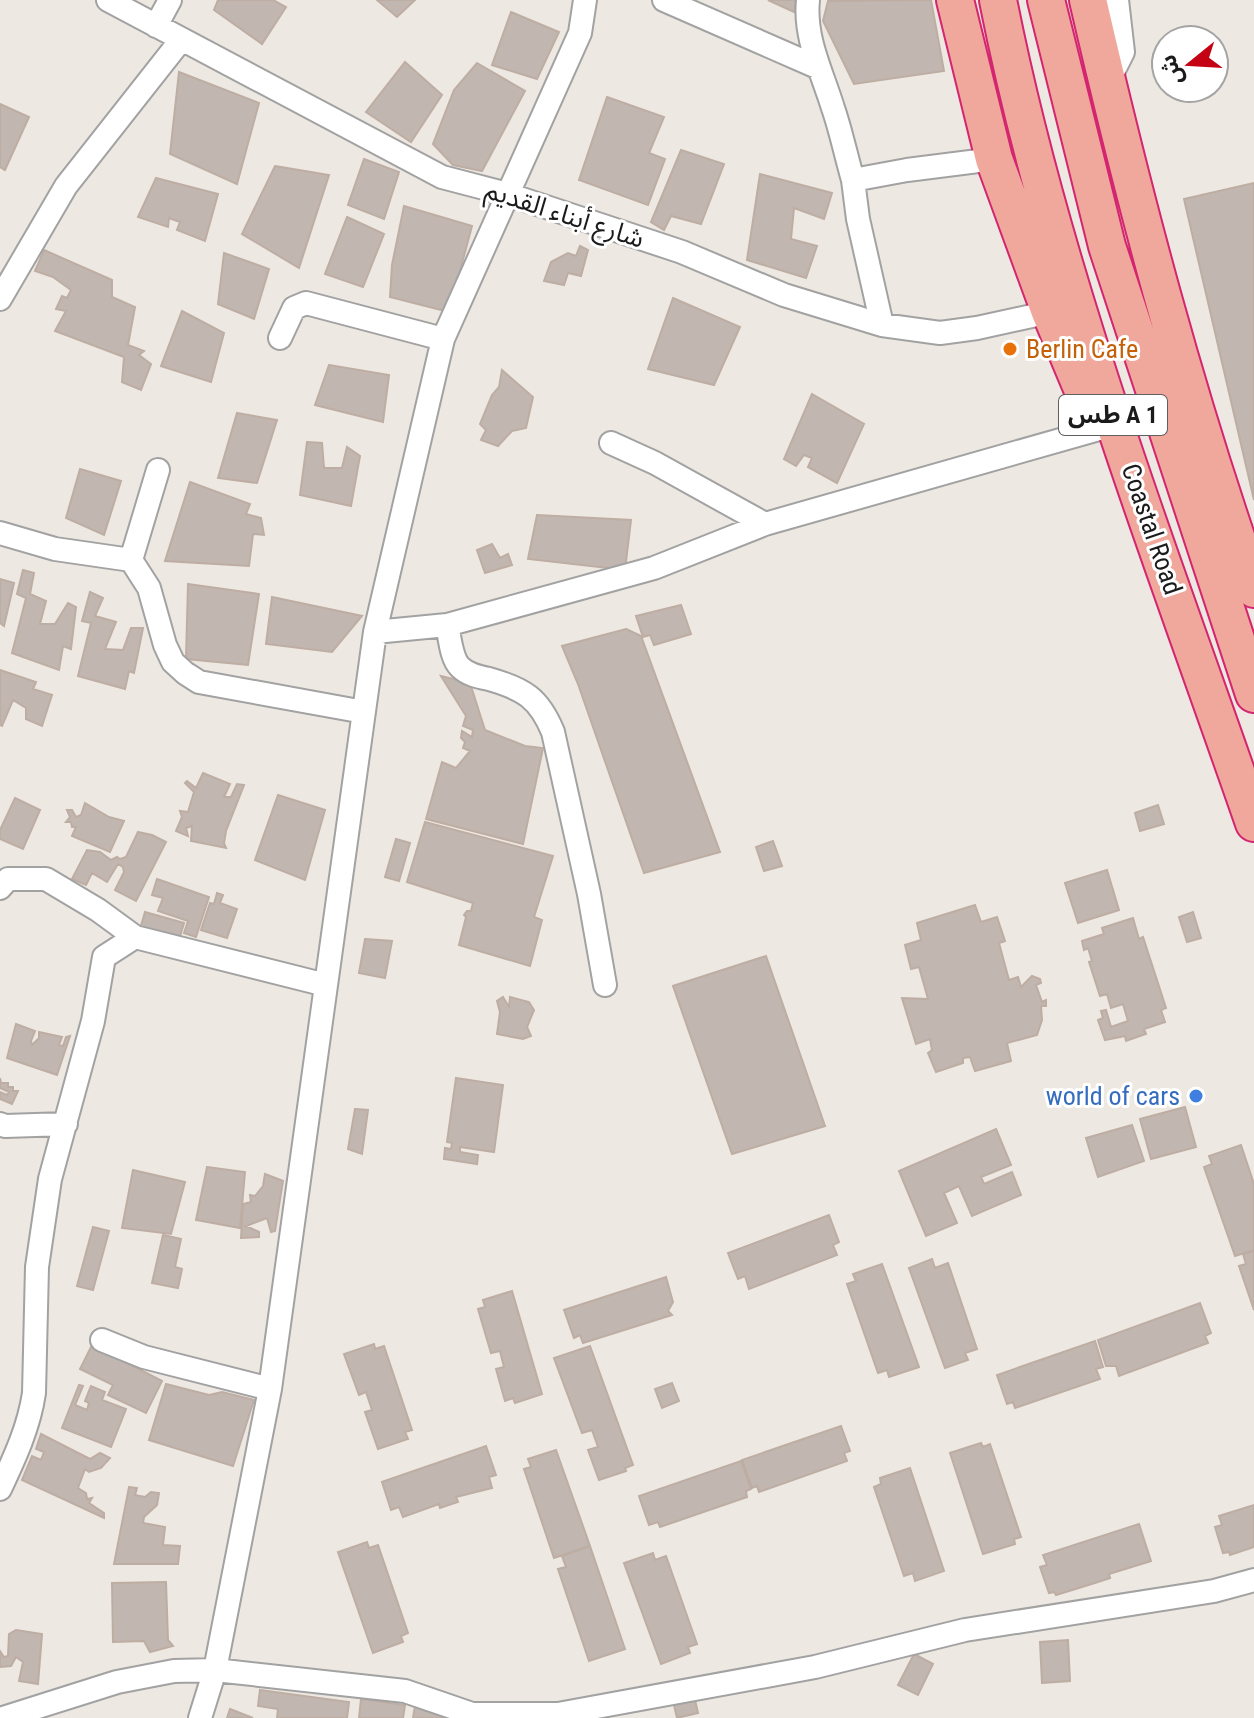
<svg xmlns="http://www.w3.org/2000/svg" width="1254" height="1718" font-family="'Roboto Condensed','Noto Sans Arabic',sans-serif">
	<rect width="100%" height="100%" fill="#ede8e1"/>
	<path fill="#c1b7b0" stroke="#beada3" stroke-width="2" d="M218,0H273L286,7L262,44L214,10Z
		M377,0H415L397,17Z
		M768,0H796L794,12Z
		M931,0L944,71L854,84L823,21L828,1Z
		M511,12L559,32L537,79L492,65Z
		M405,62L442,95L411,142L366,112Z
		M477,63L525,91L482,171L453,165L433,144L454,90Z
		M179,72L259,103L237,184L170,154Z
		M607,97L664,117L649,153L665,159L648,205L579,180Z
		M0,104L29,117L5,170L0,167Z
		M681,150L724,164L701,224L671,216L664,230L651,222Z
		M364,159L399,172L384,219L348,205Z
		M275,166L329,175L299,268L242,234Z
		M760,174L832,193L824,219L794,208L791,239L817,246L806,278L747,260Z
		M156,178L218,194L205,241L177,230L180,222L169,218L168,227L138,217Z
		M1254,183V500L1184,199Z
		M404,206L472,226L449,312L390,297L392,265Z
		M347,217L384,234L363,287L325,274Z
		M580,246L588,250L581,276L568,273L564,285L544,281L551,262L568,253L576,256Z
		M44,250L112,280V297L135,307L128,345L144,351L139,355L151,364L141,390L122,382L124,357L55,331L66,311L56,309L62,296L67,298L71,290L53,277L35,271Z
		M224,253L269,269L254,319L218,304Z
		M673,298L740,327L714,385L648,369Z
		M182,311L224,333L211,382L161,366Z
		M329,365L389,375L383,422L315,405Z
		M502,370L533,397L526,428L512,431L498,446L481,440L486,430L480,424L492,395L499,387Z
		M812,394L864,424L837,483L808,467L812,458L804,455L796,466L784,459Z
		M237,413L277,420L257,483L218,478Z
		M307,442L322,443L324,468H342L347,447L360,456L351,506L300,495Z
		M80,469L121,481L104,535L66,518Z
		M190,482L250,504L246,514L261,518L264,535L253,534L249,566L165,561Z
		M537,515L631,520L625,570L528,559Z
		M492,544L500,558L508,554L512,565L485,573L477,550Z
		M23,570L34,573L30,594L46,601L40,624H55L68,603L76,607L71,649L63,646L59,670L12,653L26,598L17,594Z
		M0,579L14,583L4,626L0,623Z
		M188,584L259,594L248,665L186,659Z
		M90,592L103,598L95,616L116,622L105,649L123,650L131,628H143L134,673L129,671L125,689L78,676L91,623L82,621Z
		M272,597L362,616L332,652L266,644Z
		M681,605L691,634L654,645L650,635L643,637L636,616Z
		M626,629L641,636L720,852L644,873L578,684L562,646Z
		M0,670L36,682L33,689L52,695L42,726L26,719V708L13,700L2,726L0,725Z
		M441,676L470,683L485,730L525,746L543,748L523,844L426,819L442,762L456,768L470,751L463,748L465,742L461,738L462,731L472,737L473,730L463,726L466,716Z
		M203,773L230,784L224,797H231L237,784L244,785L226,831L224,843L226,848L191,841L192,826L186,828L188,836L176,831L182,817L180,811L188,812L194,792L185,783L187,781L196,788Z
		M278,795L325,810L305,880L255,860Z
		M15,798L40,810L23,849L0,839V830Z
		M85,803L109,817L124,821L110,852L72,836L76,827H72L71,822H66L70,817L67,810H72L76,817L81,815Z
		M1158,805L1164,824L1140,831L1135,813Z
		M425,822L553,856L534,917L542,920L530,966L459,945L466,917L464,915L467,911H471L473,903L407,882Z
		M138,832L152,835L166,842L136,901L115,890L124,872L123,867L118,864L107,882L92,873L86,885L72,879L87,850L100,852L111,860L117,857L120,859L126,857Z
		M396,839L410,843L399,881L385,877Z
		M773,841L782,866L764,871L756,847Z
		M1107,870L1119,910L1078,923L1065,883Z
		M157,879L209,897L196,937L184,933L188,921L158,911L163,898L152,895Z
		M217,893L223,895L220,903L237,909L227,938L201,930L210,903L214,904Z
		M975,905L981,922L997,917L1005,941L999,943L1009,980L1018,977L1021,987L1032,976L1040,979L1041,983L1036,985L1042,1002L1046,1000V1006H1041L1042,1020L1037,1035L1007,1043L1011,1061L975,1071L970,1057L963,1058V1063L936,1072L928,1053L932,1050L930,1039L916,1044L902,998L928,999L919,967L911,969L905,945L921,940L917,923Z
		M145,912L184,923L179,940L140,929Z
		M1193,912L1201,938L1187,942L1179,917Z
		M1133,918L1139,939L1143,937L1166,1008L1161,1010L1165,1022L1144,1029L1146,1034L1126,1041L1125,1036L1105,1040L1098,1020L1103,1018L1101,1011L1106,1010L1111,1027L1128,1021L1123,1004L1111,1008L1107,994L1100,996L1089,962L1092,961L1088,948L1084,950L1082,941L1104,934L1102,928Z
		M365,939L392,941L385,978L359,973Z
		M766,956L825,1126L732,1154L673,986Z
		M503,997L509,1007L510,997L529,1002L534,1010L527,1027L531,1036L523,1039L497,1034L500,1012L497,1001Z
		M16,1024L35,1031L31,1041L32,1045L39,1038V1032L62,1037L59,1045L63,1046L66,1037L70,1036L57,1075L7,1058Z
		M0,1078L1,1083H8V1087H13V1091H18L12,1104L0,1099V1092L7,1095L9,1092L0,1088Z
		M456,1078L503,1085L494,1152L460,1147V1152L478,1155L477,1164L444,1159L445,1148L451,1149L452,1143L447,1142Z
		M1185,1107L1196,1147L1151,1159L1140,1119Z
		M355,1109L368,1110L362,1154L348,1149Z
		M1132,1125L1144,1161L1098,1177L1086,1138Z
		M996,1129L1011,1165L981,1177L984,1184L1012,1172L1021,1195L972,1216L959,1186L944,1193L957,1223L926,1236L899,1171Z
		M1241,1145L1254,1184V1250L1235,1256L1204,1167L1212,1164L1209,1156Z
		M207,1167L245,1172L240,1228L196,1220Z
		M133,1170L185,1182L171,1234L122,1228Z
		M265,1174L283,1181L275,1231L271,1232L267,1218L246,1226L259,1232V1237L241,1238L243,1204L251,1202L250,1195L255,1196L263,1186Z
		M829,1215L839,1242L833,1245L837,1255L749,1289L745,1276L738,1279L728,1253Z
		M93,1227L109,1231L93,1290L77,1286Z
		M163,1235L181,1239L175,1267L182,1269L178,1288L152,1283Z
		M1254,1251V1310L1239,1266L1246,1264L1243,1254Z
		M932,1259L935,1268L948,1263L977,1349L965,1353L968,1360L945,1368L909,1268Z
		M882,1264L919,1367L889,1377L887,1370L878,1373L847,1284L856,1281L853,1274Z
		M666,1277L673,1302L668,1311L672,1315L583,1343L580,1335L574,1338L564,1310Z
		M512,1291L542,1394L515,1403L513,1398L505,1401L496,1369L504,1367L500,1351L491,1353L478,1309L485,1307L483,1300Z
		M1200,1303L1211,1333L1205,1336L1208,1343L1119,1376L1116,1366H1106L1098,1340Z
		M1095,1341L1103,1367L1096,1369L1100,1379L1015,1408L1013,1402L1007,1404L997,1375Z
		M374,1344L375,1349L384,1346L412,1430L405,1432L408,1439L378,1449L365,1412L372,1410L366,1392L359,1395L344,1354Z
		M92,1345L162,1381L146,1413L108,1395L113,1385L80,1369Z
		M590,1346L633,1465L625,1468L626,1471L599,1480L588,1450L598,1447L592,1430L582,1433L554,1358Z
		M672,1383L679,1401L662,1408L655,1389Z
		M166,1384L209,1395L222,1392L254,1400L233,1466L149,1440Z
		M79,1385L83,1386L75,1405L87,1410L89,1403L85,1401L91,1386L105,1392L102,1400L126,1409L111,1447L62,1428Z
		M841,1426L850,1451L844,1453L847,1461L759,1492L757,1486L752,1488L742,1460Z
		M41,1434L90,1459L100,1453L110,1458L101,1468L89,1472L85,1469L78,1488L86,1493L87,1499L92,1498L89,1503L104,1513V1518L22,1480L32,1456L41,1460L44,1452L36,1449Z
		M981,1443L983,1447L990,1444L1021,1537L1014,1539L1015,1544L983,1554L950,1453Z
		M486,1446L496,1475L489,1477L492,1488L456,1497L458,1502L440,1508L439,1504L403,1517L399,1507L391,1510L382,1482Z
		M556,1450L590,1546L554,1558L524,1469L531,1467L528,1459Z
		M741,1461L751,1489L746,1491L747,1497L660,1527L658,1522L649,1525L639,1496Z
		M910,1468L944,1571L915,1581L913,1573L904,1576L874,1487L881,1484L880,1478Z
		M129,1487L137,1488L135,1495L145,1497L151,1492L159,1493L157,1505L144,1517L143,1523L165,1527L163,1545L180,1546L178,1564H114Z
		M1254,1505V1547L1230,1555L1229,1552L1223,1553L1215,1527L1222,1525L1219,1516Z
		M1139,1524L1151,1561L1109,1574L1110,1578L1098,1582L1056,1595L1054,1592L1049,1593L1040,1567L1047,1565L1043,1555Z
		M367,1542L369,1548L378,1545L408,1633L401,1636L403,1642L373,1653L338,1552Z
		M590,1546L625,1649L589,1661L558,1569L566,1567L562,1556Z
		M653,1553L655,1560L666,1556L697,1644L688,1647L690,1653L661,1664L624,1563Z
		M166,1582L168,1640L173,1646L150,1652L144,1641L113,1642L112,1583Z
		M16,1630L42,1634L38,1684L19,1681L23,1662L16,1657L11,1666L0,1667V1651L4,1657L8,1656L9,1634Z
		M1068,1640L1070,1681L1042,1683L1040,1642Z
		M914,1654L933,1664L918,1695L898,1685Z
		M260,1690L349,1702L347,1718H277L278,1709L258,1706Z
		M361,1699L405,1705L403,1718H359Z
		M416,1700L467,1718H413Z
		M695,1700L698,1713L677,1718L674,1705Z
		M230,1709L253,1718H227Z"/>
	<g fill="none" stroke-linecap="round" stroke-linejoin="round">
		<g stroke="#a2a2a2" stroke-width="26">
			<path id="minor" d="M108,0L442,177L507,194L682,252L784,295L882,325L940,333L977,328L1050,312
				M664,0L817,67
				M808,0C804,38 822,72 833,108C841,131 846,156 853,180L907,170L994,159
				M156,26L170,0
				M1108,82L1123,52L1117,0
				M853,180L858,219L882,325
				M0,299L66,186L181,40
				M280,338L294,308L306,303L443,339
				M611,443L655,463L765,524
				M0,533L55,549L131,560L149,588L165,645L173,662L185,673L199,682L364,712
				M131,560L158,470
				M447,625C450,638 451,658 460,667C468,675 479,677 489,679C524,689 539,698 553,732L589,894L605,985
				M375,632L447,625L654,568L765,524L1099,429
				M0,888L8,879H46L98,910L135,937L326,985
				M0,1124L5,1126L66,1124
				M102,1340L144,1357L270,1389
				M0,1489C15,1457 29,1427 34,1393L37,1267L50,1179L93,1021L104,957L135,937
				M3,1718L117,1682L174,1671L215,1670L405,1691L472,1714H558L815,1667L965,1630L1214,1591L1254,1580
				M200,1718L215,1670L270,1389L375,632L443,339L580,33L585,0"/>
		</g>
		<g stroke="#d32570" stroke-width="40">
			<path id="trunk" d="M955,0L994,159L1050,312L1084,393
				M998,0C1053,278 1161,555 1254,823
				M1046,0L1107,246L1254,694
				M1088,0C1134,199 1186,396 1254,589"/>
		</g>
		<use href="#minor" stroke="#fff" stroke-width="22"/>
		<use href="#trunk" stroke="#f0a89c" stroke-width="36"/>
	</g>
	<circle fill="#e8710a" stroke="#fff" stroke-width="3" cx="1010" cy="349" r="8"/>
	<circle fill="#3f7fe0" stroke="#fff" stroke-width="3" cx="1196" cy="1096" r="8"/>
	<g text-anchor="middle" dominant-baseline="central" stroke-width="6" stroke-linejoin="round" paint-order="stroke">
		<rect fill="#fff" stroke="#5f5f5f" stroke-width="2" x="1059" y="395" width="108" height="40" rx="6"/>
		<g font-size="24" font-weight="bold" fill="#1b1b1b">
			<text x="1113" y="415">طس A 1</text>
		</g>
		<g font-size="26" fill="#1b1b1b" stroke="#fff">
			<text transform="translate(565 214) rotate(18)">شارع أبناء القديم</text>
			<text transform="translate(1152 529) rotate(71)">Coastal Road</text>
		</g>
		<g font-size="26" fill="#c56008" stroke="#fff" text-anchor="start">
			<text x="1026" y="349">Berlin Cafe</text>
		</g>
		<g font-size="26" fill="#366cbe" stroke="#fff" text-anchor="end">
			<text x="1180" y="1096">world of cars</text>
		</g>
	</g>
	<g transform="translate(1190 64) rotate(252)"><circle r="38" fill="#ffffff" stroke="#a4a4a4" stroke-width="2"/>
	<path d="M0-6L14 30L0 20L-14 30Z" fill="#c40213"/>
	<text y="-12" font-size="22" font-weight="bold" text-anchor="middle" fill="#1b1b1b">ش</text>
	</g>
</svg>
